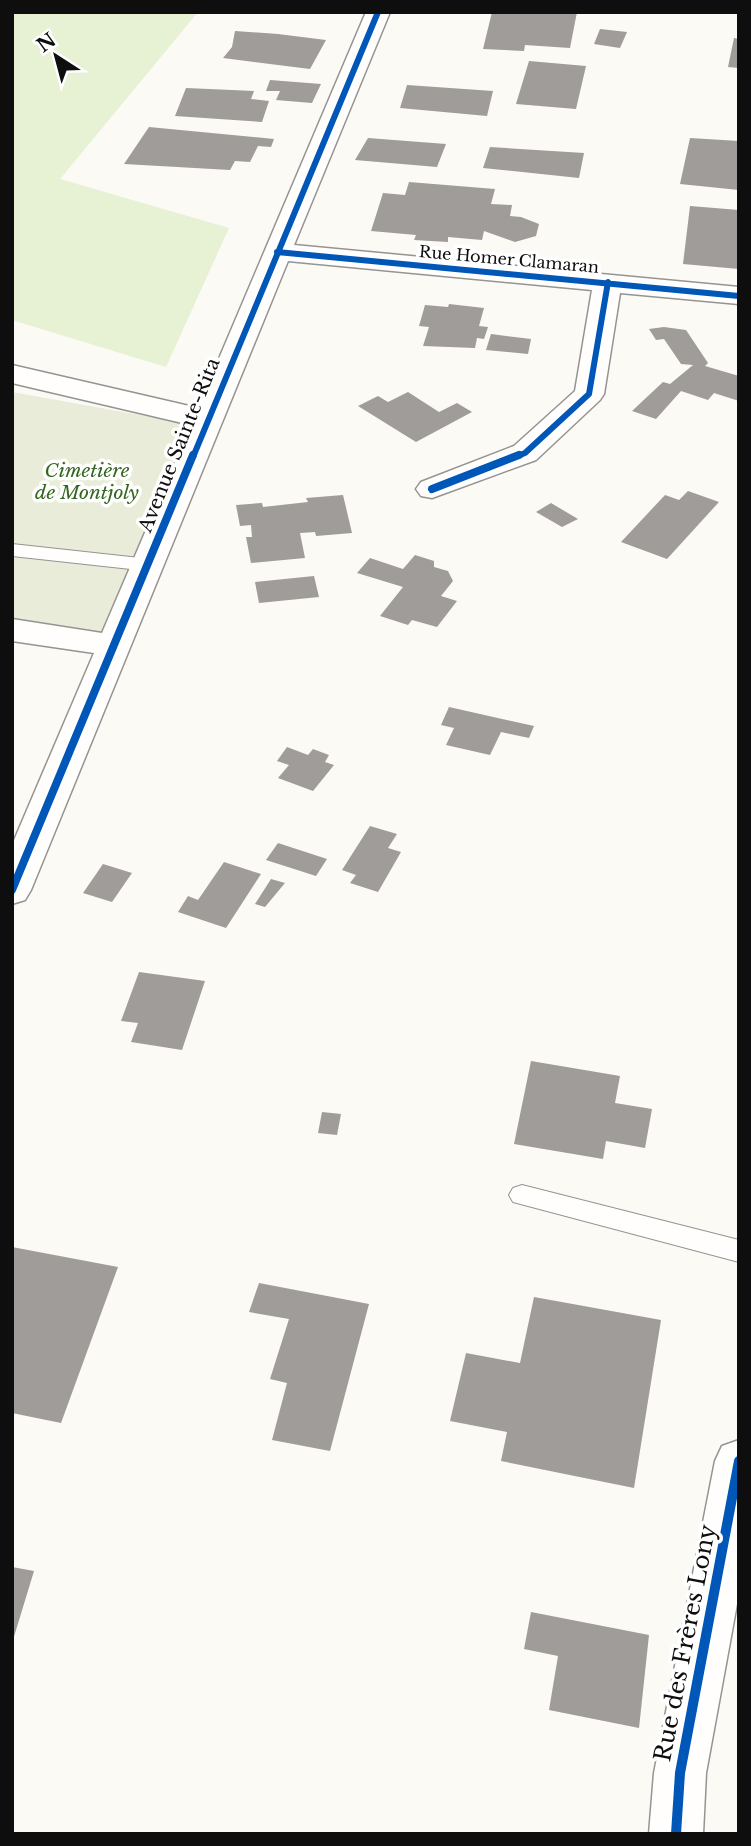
<svg xmlns="http://www.w3.org/2000/svg" width="751" height="1846" font-family="'Libre Baskerville',serif">
	<rect width="100%" height="100%" fill="#fcfaf4"/>
	<path fill="#e7f1d4" d="M12,12H198L60,179L229,228L166,367L12,320Z"/>
	<path fill="#e9ecd8" d="M12,392L190,424L102,643L12,627Z"/>
	<path fill="#9f9c99" d="M492,12H577L570,48L525,45L524,51L483,49Z
		M600,29L627,32L620,48L594,44Z
		M235,31L278,34L326,40L310,69L223,58L232,47Z
		M734,38L739,39V68L728,67Z
		M529,61L586,66L576,109L516,104Z
		M270,80L321,84L312,103L276,100L280,91H266Z
		M407,85L493,91L487,116L400,108Z
		M186,88L254,91L251,99L269,101L262,122L175,116Z
		M149,127L274,139L271,147L258,146L250,162L235,161L230,170L124,164Z
		M368,138L446,144L437,167L355,160Z
		M690,138L739,141V190L680,184Z
		M490,147L584,153L579,178L483,168Z
		M409,182L495,189L491,204L512,205L510,216L521,217L539,224L536,236L515,242L484,231L482,240L448,237V242L414,240L416,235L371,231L383,193L405,195Z
		M690,206L739,210V269L683,264Z
		M449,304L484,308L479,326L488,327L484,339L477,338L475,348L423,346L429,327L419,326L425,305L448,307Z
		M664,327L686,330L708,363L705,366L739,376V401L714,393L708,400L681,391L656,419L632,411L663,382L670,384L693,365L681,364L664,339L656,340L649,329Z
		M491,334L531,339L528,354L486,350Z
		M408,392L439,412L457,403L472,412L416,442L358,406L378,396L388,402Z
		M688,491L719,502L667,559L621,542L665,495L679,500Z
		M343,495L352,533L316,536L315,532L300,533L305,558L251,563L246,537H252L251,525L240,526L236,505L262,503L263,507L308,502L306,498Z
		M551,503L578,519L562,527L536,512Z
		M415,555L434,561V567L448,571L453,581L441,596L457,601L437,627L412,620L408,625L380,616L403,587L357,573L370,558L403,569Z
		M314,576L319,597L259,603L255,582Z
		M449,707L534,726L529,738L501,732L490,755L446,745L454,728L441,725Z
		M287,747L308,755L313,749L329,755L325,762L334,765L313,791L278,778L289,765L277,761Z
		M370,826L397,834L388,848L401,852L378,892L350,883L356,875L342,870Z
		M278,843L327,859L316,876L266,860Z
		M224,862L261,874L226,928L178,912L188,896L198,900Z
		M103,864L132,873L112,902L83,893Z
		M271,879L285,883L265,907L255,904Z
		M139,972L205,981L182,1050L131,1042L138,1023L121,1021Z
		M531,1061L620,1076L615,1103L652,1109L645,1148L606,1141L603,1159L514,1144Z
		M322,1112L341,1114L337,1135L318,1133Z
		M12,1247L118,1267L61,1423L12,1413Z
		M259,1283L369,1304L330,1451L272,1440L287,1383L270,1379L289,1319L249,1312Z
		M534,1297L661,1320L634,1488L501,1461L507,1432L450,1421L466,1353L520,1363Z
		M12,1567L34,1571L13,1640H12Z
		M531,1612L649,1635L639,1728L549,1710L558,1656L524,1649Z"/>
	<g fill="none" stroke-linecap="round" stroke-linejoin="round">
		<g stroke="#959492" stroke-width="2">
			<path id="lane" d="M12,544L149,559L159,565L149,571L12,556Z
				M522,1185L739,1240V1262L513,1202L509,1195L513,1188Z"/>
		</g>
		<g stroke="#959492" stroke-width="3">
			<path id="street" d="M366,12H390L294,245L739,287V304L620,293L604,394L600,400L536,460L432,498L421,496L416,489L421,482L514,446L575,391L592,290L288,261L31,890L25,900L12,904V845L94,653L12,641V619L102,633L191,425L12,383V365L198,408Z
				M739,1440V1593L706,1773L703,1834H649L654,1773L715,1461L722,1446Z"/>
		</g>
		<use href="#lane" fill="#fffefd" fill-rule="evenodd"/>
		<use href="#street" fill="#fffefd" fill-rule="evenodd"/>
		<g stroke="#fff" stroke-width="9">
			<path id="cycleway-far2" d="M277,252L739,296
				M193,457L378,12
				M515,457L525,453L589,394L608,282"/>
		</g>
		<g stroke="#fff" stroke-width="12">
			<path id="cycleway-far1" d="M432,489L519,455
				M12,890L193,455"/>
		</g>
		<g stroke="#fff" stroke-width="15">
			<path id="cycleway" d="M676,1834L680,1773L739,1461"/>
		</g>
		<use href="#cycleway-far2" stroke="#0057b8" stroke-width="6"/>
		<use href="#cycleway-far1" stroke="#0057b8" stroke-width="8"/>
		<use href="#cycleway" stroke="#0057b8" stroke-width="10"/>
	</g>
	<g text-anchor="middle" dominant-baseline="central" stroke-width="7" stroke-linejoin="round" paint-order="stroke">
		<g font-size="16" fill="#0e0e0e" stroke="#fff">
			<text transform="translate(509 259) rotate(5)">Rue Homer Clamaran</text>
		</g>
		<g font-size="19" fill="#0e0e0e" stroke="#fff">
			<text transform="translate(179 445) rotate(-68)">Avenue Sainte-Rita</text>
		</g>
		<g font-size="19" font-style="italic" fill="#33661f" stroke="#fff">
			<text x="87" y="470">Cimetière<tspan x="87" dy="22">de Montjoly</tspan></text>
		</g>
		<g font-size="23" fill="#0e0e0e" stroke="#fff">
			<text transform="translate(685 1643) rotate(-79)">Rue des Frères Lony</text>
		</g>
	</g>
	<rect width="751" height="1846" fill="none" stroke="#0e0e0e" stroke-width="28"/>
	<g transform="translate(56 56) rotate(324)" stroke="#ffffff" stroke-width="5" paint-order="stroke">
	<path d="M0-5L12 26L0 18L-12 26Z" fill="#0e0e0e"/>
	<text y="-10" font-size="19" font-weight="bold" text-anchor="middle" fill="#0e0e0e">N</text>
	</g>
</svg>
